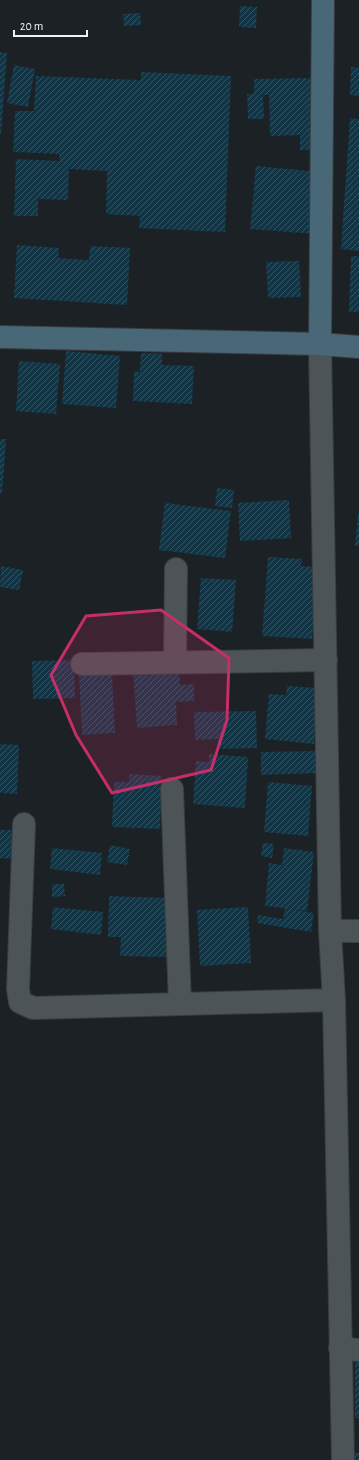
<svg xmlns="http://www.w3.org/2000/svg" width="359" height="1460" font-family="'Alegreya Sans',sans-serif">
	<defs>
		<pattern id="building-hatch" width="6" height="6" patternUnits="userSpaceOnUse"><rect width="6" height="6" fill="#123546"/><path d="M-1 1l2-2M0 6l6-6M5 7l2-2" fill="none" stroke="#355361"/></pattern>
	</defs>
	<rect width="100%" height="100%" fill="#1c2125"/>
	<path fill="url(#building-hatch)" d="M240,6L257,7L256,28L239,27Z
		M140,13L141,25L124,26L123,14Z
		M0,52L7,53L1,134H0Z
		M14,65L35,69L28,107L7,103Z
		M351,67L359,68V96L350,95Z
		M141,72L231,76L225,232L139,228L140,216L106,214L107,171L69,169L68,200L38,199V216H14L16,159L59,161V154L13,152L15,111H34L36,76L141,80Z
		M314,78L315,150H300V135L270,136L269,95H263L264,119H248L247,94H254V79Z
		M350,118L359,119V251L341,249Z
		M256,166L320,172L315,234L250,229Z
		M17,245L59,248L58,258L89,260L90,246L130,248L127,305L14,298Z
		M351,256H359V312H349Z
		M299,261L301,297L268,298L266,262Z
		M66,351L120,356L116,408L62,404Z
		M141,353L162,354V365L194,366L192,404L133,401L134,371L140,372Z
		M19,361L60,364L56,414L16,411Z
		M0,439H6L2,494L0,493Z
		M217,488L234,490L232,508L215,506Z
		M289,500L291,538L240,541L238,503Z
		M165,503L231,511L225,558L159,550Z
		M358,514H359V546H355Z
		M268,557L302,559L301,566L317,567L312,639L262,636Z
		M1,566L23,570L19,590L0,587Z
		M201,578L236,580L232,632L197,629Z
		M74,660L75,698L33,699L32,661Z
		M179,668L180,685L194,684V701L176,702L177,725L137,728L133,670Z
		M112,673L115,733L82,735L79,675Z
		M287,686L319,688L314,744L265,739L269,694L286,695Z
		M256,711L257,748L218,749V739L195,740L194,712Z
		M0,744L19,745L17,794L0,793Z
		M317,751L318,773L261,775V752Z
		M209,754L248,757L245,808L193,804L196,761L209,762Z
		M129,774L162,776L160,829L112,827L114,782H129Z
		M268,782L312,786L308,836L264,832Z
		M0,830H12L11,859L0,858Z
		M263,843L274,844L272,858L261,856Z
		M110,845L130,849L127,865L107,862Z
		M52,848L102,853L100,875L50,869Z
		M284,848L314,852L307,911L290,909L314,913L311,932L257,923L258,915L283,919L285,908L265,906L269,863L282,865Z
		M52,884H64L65,896L52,897Z
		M109,896L168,898L167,957L120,956L121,937H108Z
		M53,907L103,912L101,935L51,929Z
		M248,907L251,963L200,966L197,910Z
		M355,1359H359V1418H355Z
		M354,1453H359V1460H354Z"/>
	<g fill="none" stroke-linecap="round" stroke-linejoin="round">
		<g stroke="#393e41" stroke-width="24">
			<path id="street" d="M320,344L330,931L334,1000L343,1460
				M175,662L176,569
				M82,664L326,660
				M172,789L180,1004
				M24,824L18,989L20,1002L33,1008L334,1000
				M330,931H359
				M340,1348L359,1350"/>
		</g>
		<g stroke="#393e41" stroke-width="24">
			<path id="secondary" d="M0,337L320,344L359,347
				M320,344L323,0"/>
		</g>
		<use href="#street" stroke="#4d5457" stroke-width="22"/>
		<use href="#secondary" stroke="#486878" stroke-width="22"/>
	</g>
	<path fill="#c62e6a" fill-opacity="0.2" stroke="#c62e6a" stroke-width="3" stroke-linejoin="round" d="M161,610L229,658L227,720L211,770L112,793L76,735L51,675L86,616Z"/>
	<path d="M14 30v6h73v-6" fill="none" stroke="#eff3f5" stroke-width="2"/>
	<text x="20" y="30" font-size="12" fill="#eff3f5" stroke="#1c2125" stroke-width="3" paint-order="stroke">20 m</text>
</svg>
